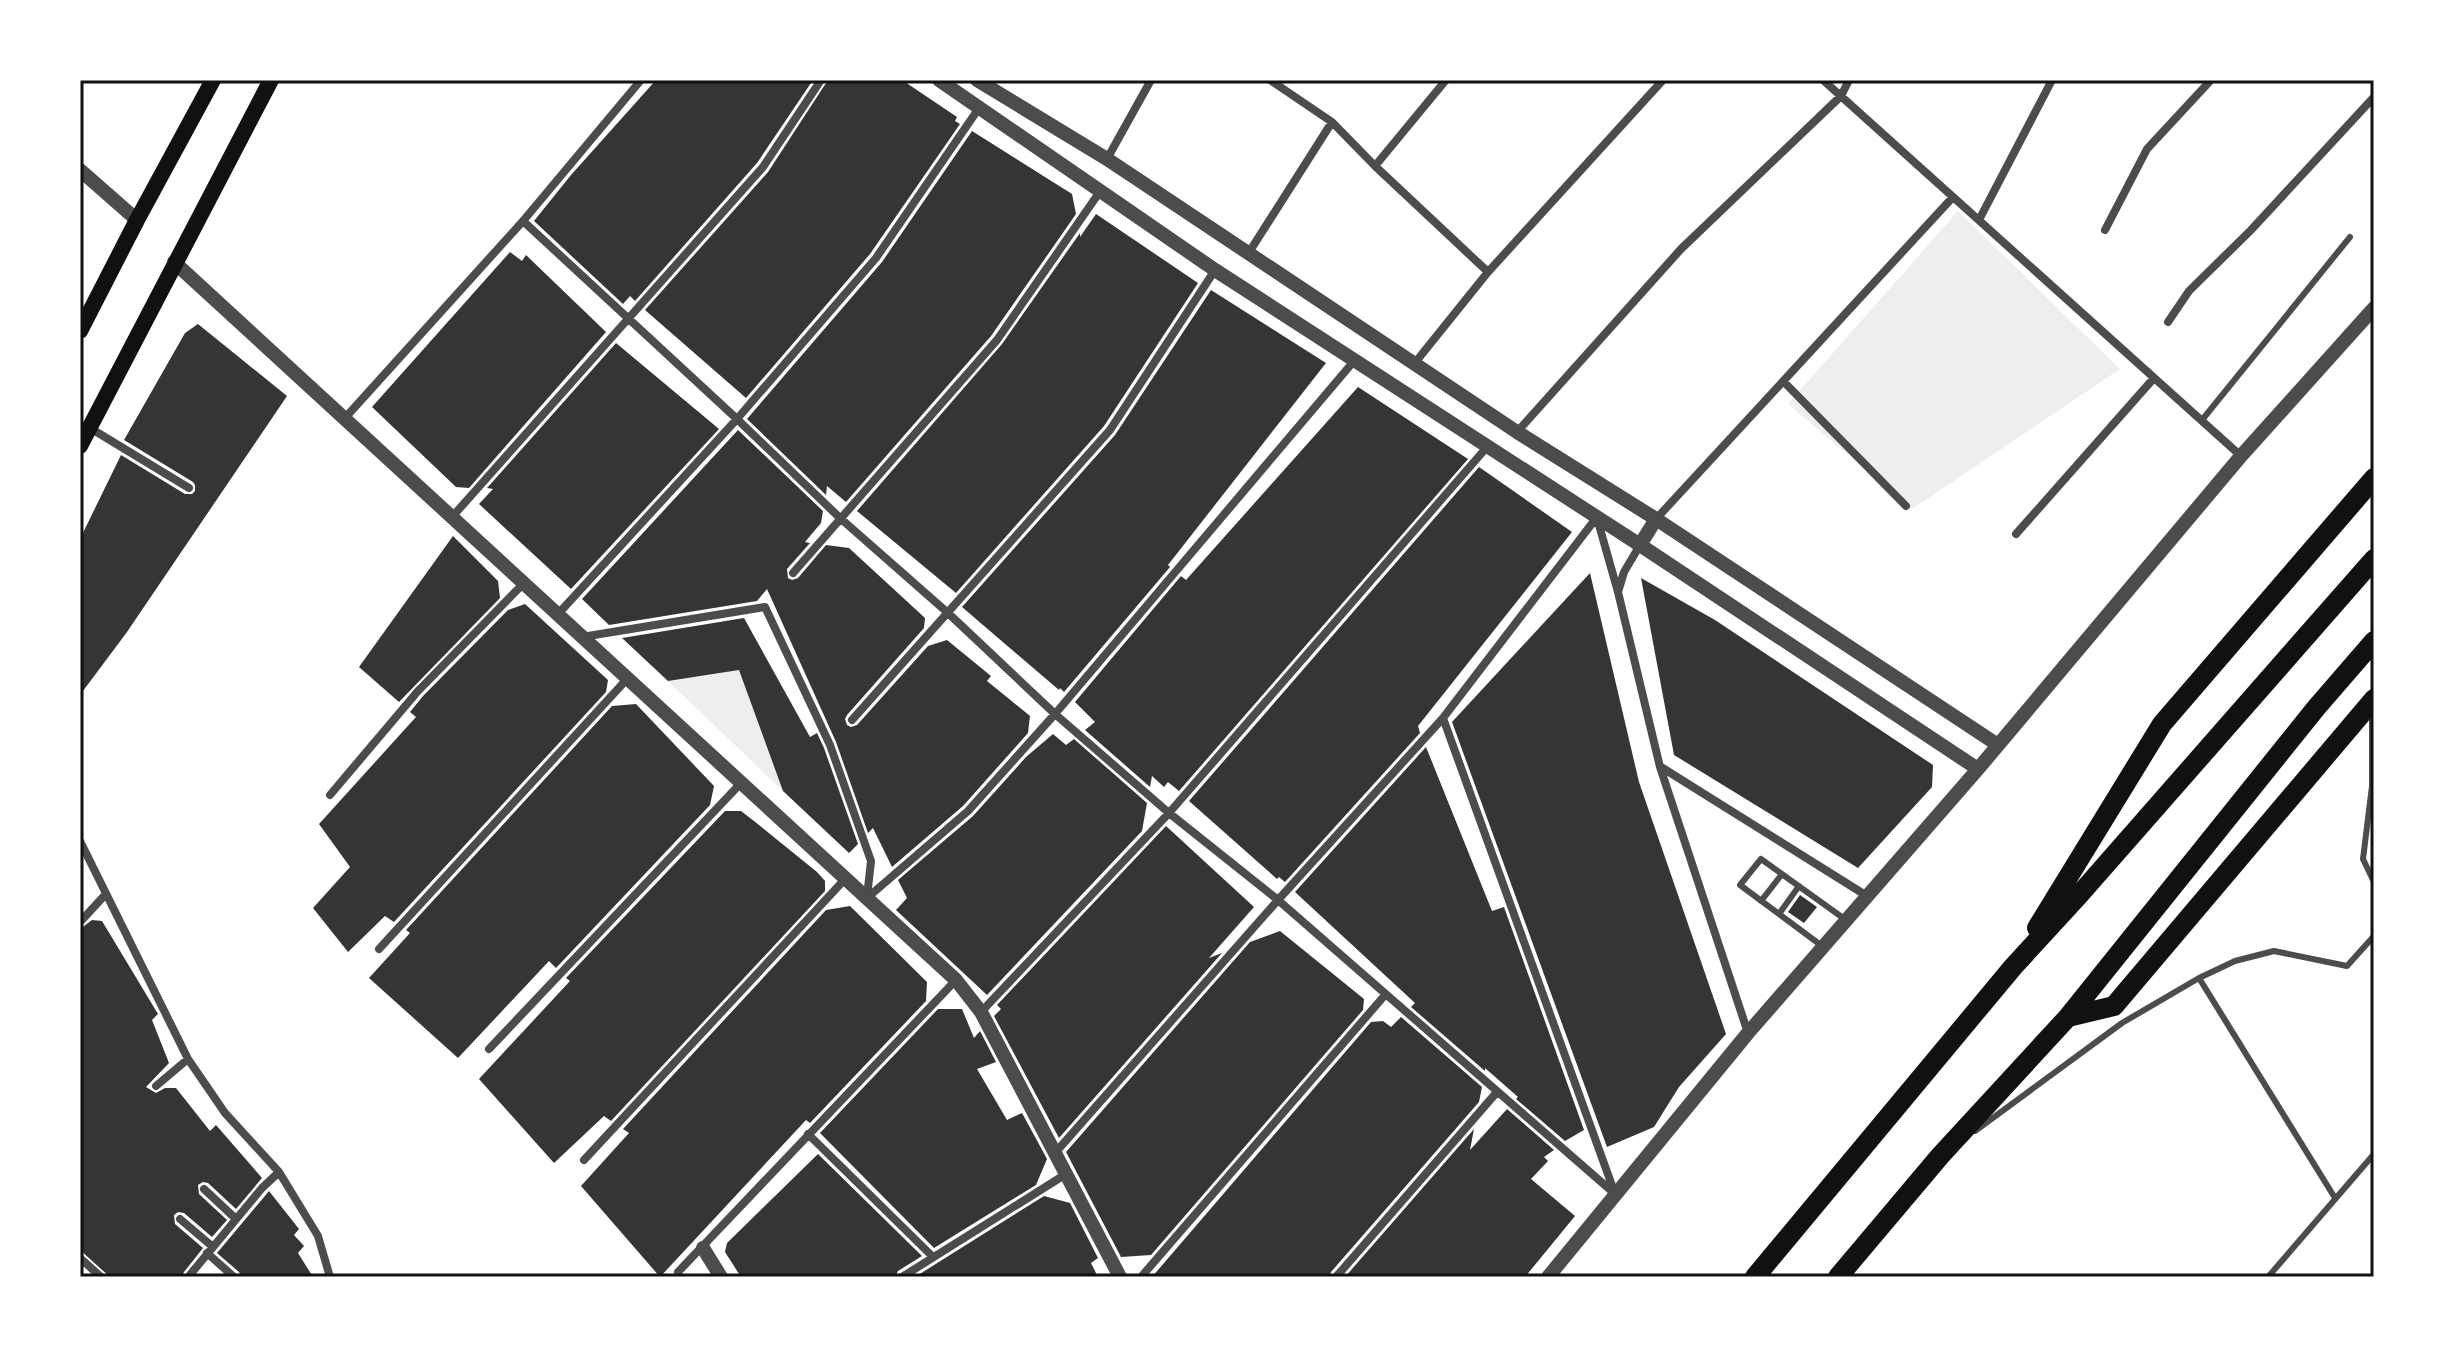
<svg xmlns="http://www.w3.org/2000/svg" width="2454" height="1357" font-family="Arial,sans-serif">
	<rect width="100%" height="100%" fill="#fff"/>
	<path fill="#eee" d="M1958,211L2120,369L1912,509L1788,404Z
		M738,667L783,791L668,681L723,673Z"/>
	<path fill="#353535" d="M656,80H813L757,163L635,301L630,296L623,304L534,221L571,175Z
		M828,80H902L957,117L955,121L960,124L870,254L746,398L645,310L768,172Z
		M972,131L1072,194L1076,214L991,336L846,502L827,486L826,495L747,419L882,262Z
		M1096,214L1198,283L1104,426L956,593L857,511L1002,344L1080,233V237Z
		M510,252L522,261L526,255L606,332L469,488L456,487L372,407Z
		M1211,290L1326,363L1168,565L1170,567L1064,692L1060,688L1059,690L962,607L1115,435Z
		M198,324L287,396L127,632L80,695V539L121,455L185,494H192L195,491V485L193,482L124,440L185,333Z
		M616,343L719,429L571,589L479,504L493,489L487,488Z
		M1358,387L1468,459L1179,791L1168,782L1164,787L1152,776L1150,787L1085,730L1095,722L1075,702L1181,576L1186,580Z
		M738,430L823,511L821,523L805,542L810,543L787,569L788,578L792,580L798,578L826,545L849,548L925,618L924,628L847,715L845,719L847,725L851,727L857,725L928,646L947,640L991,676L987,681L1030,716L1028,733L963,806L892,867L873,828L868,833L836,742L767,589L757,601L609,625L582,599Z
		M1479,467L1572,532L1418,726L1420,733L1285,882L1279,877L1277,879L1189,801Z
		M453,536L498,581L500,598L399,702L359,667Z
		M1590,573L1639,782L1726,1034L1679,1087L1654,1127L1607,1147L1452,722Z
		M1641,578L1715,620L1933,765L1932,787L1858,868L1674,755Z
		M525,604L608,680L606,692L394,922L385,916L348,952L313,908L350,867L319,824L416,717L410,712L423,696L508,610Z
		M744,618L810,737L817,733L824,748L858,844L849,853L783,791L739,670L668,681L622,638Z
		M636,704L714,786L710,805L556,968L549,961L458,1058L369,978L410,933L406,930L612,706Z
		M1053,734L1066,745L1074,739L1147,803L1142,831L987,995L896,910L907,898L898,880L973,816L1026,757Z
		M1426,747L1492,911L1504,907L1584,1130L1565,1141L1516,1099L1518,1097L1485,1068V1071L1411,1007L1415,1003L1295,892Z
		M725,811H741L754,821L817,872L825,881V891L611,1121L604,1116L554,1163L479,1079L570,981L566,978Z
		M1166,826L1254,907L1209,958L1222,953L1059,1138L994,1016L1001,1009L997,1005Z
		M1800,895L1817,907L1804,923L1788,912Z
		M850,906L927,982L926,1001L810,1123L806,1120L660,1277L581,1186L629,1133L623,1129L826,910Z
		M92,920L102,921L158,1014L152,1020L169,1063L146,1087L156,1093L165,1088H176L210,1131L216,1125L262,1178L236,1209L208,1183L203,1182L198,1185L199,1194L227,1220L212,1237L184,1213L178,1212L174,1215L175,1224L203,1248L184,1272L182,1277H110L80,1250V929Z
		M1280,931L1364,999L1363,1010L1151,1255L1121,1257L1066,1152L1250,942Z
		M938,1009H962L974,1038L980,1031L996,1062L977,1069L1007,1120L1022,1113L1047,1159L1036,1185L934,1248L820,1133Z
		M1401,1017L1482,1087L1479,1102L1331,1272L1329,1277H1152L1371,1022L1383,1021L1391,1027Z
		M1507,1109L1554,1150L1544,1157L1548,1161L1531,1179L1575,1216L1525,1277H1345L1474,1129L1470,1150Z
		M818,1154L922,1256L898,1271L895,1277H741L725,1252L727,1243Z
		M269,1191L299,1229L294,1235L304,1246L298,1253L313,1277H241L239,1272L217,1253Z
		M1044,1196L1070,1203L1098,1258L1091,1263L1098,1277H915Z"/>
	<g fill="none" stroke-linecap="round" stroke-linejoin="round">
		<path stroke="#4c4c4c" stroke-width="6" d="M2202,420L2350,237
			M2372,708V786L2363,859L2374,882
			M1761,901L1782,874
			M1779,914L1799,886
			M1822,946L1740,885L1761,859L1846,920
			M2199,978L2335,1198
			M1975,1131L2122,1023L2199,978L2235,961L2274,951L2347,966L2374,936
			M2268,1277L2374,1154"/>
		<path stroke="#4c4c4c" stroke-width="8" d="M1270,80L1332,122L1375,166L1488,272
			M1823,80L2241,456
			M1107,159L1151,80
			M1375,166L1446,80
			M1979,220L2052,80
			M523,221L737,419L840,518L948,613L1055,714L1169,813L1278,900L1615,1194
			M2105,230L2147,149L2211,80
			M1248,254L1332,122
			M2168,322L2189,291L2251,230L2374,97
			M1414,364L1488,272L1663,80
			M1783,381L1906,506
			M345,418L523,221L641,80
			M90,428L189,488
			M1517,432L1681,249L1841,96L1849,80
			M452,517L763,167L821,80
			M1597,518L1618,592L1660,767L1748,1033
			M1656,519L1953,197
			M2016,534L2154,378
			M793,573L997,340L1101,190
			M1618,592L1624,572L1640,545
			M558,614L737,419L876,258L979,108
			M582,637L765,607L830,745L871,861L867,897
			M1443,718L1614,1191
			M852,720L1110,430L1215,270
			M1661,767L1867,896
			M330,795L418,691L524,583
			M80,841L188,1059L225,1113L279,1172L318,1236L330,1277
			M867,898L968,811L1055,714L1354,361
			M80,922L105,895
			M379,949L628,678
			M981,1012L1169,813L1487,447
			M489,1049L741,783
			M156,1086L188,1059
			M808,1134L932,1256
			M1055,1153L1278,900L1443,718L1597,517
			M584,1160L846,878
			M204,1189L236,1219
			M180,1219L213,1247
			M207,1253L234,1277
			M80,1258L101,1277
			M678,1272L956,980
			M189,1276L262,1188L279,1172
			M902,1277L1066,1174
			M1141,1277L1385,995
			M1336,1277L1497,1092"/>
		<path stroke="#4c4c4c" stroke-width="14" d="M939,80L1215,270L1640,545L1978,769
			M977,80L1107,159L1517,432L1656,519L1998,745
			M80,170L137,220
			M174,262L956,980L981,1012L1120,1277
			M1640,545L1656,519
			M703,1248L721,1277
			M1548,1277L1748,1033L1978,769L2241,456L2374,308"/>
		<path stroke="#111" stroke-width="16" d="M80,331L137,220L213,80
			M80,446L271,80"/>
		<path stroke="#111" stroke-width="20" d="M2037,928L2162,724L2374,478
			M2068,1017L2114,1006L2374,699
			M1755,1277L2013,967L2080,894L2374,559
			M1838,1277L1940,1156L2068,1017L2316,708L2374,641"/>
	</g>
	<rect width="2454" height="1357" fill="none" stroke="#ffffff" stroke-width="164"/>
	<rect x="82" y="82" width="2290" height="1193" fill="none" stroke="#111" stroke-width="3"/>
</svg>
